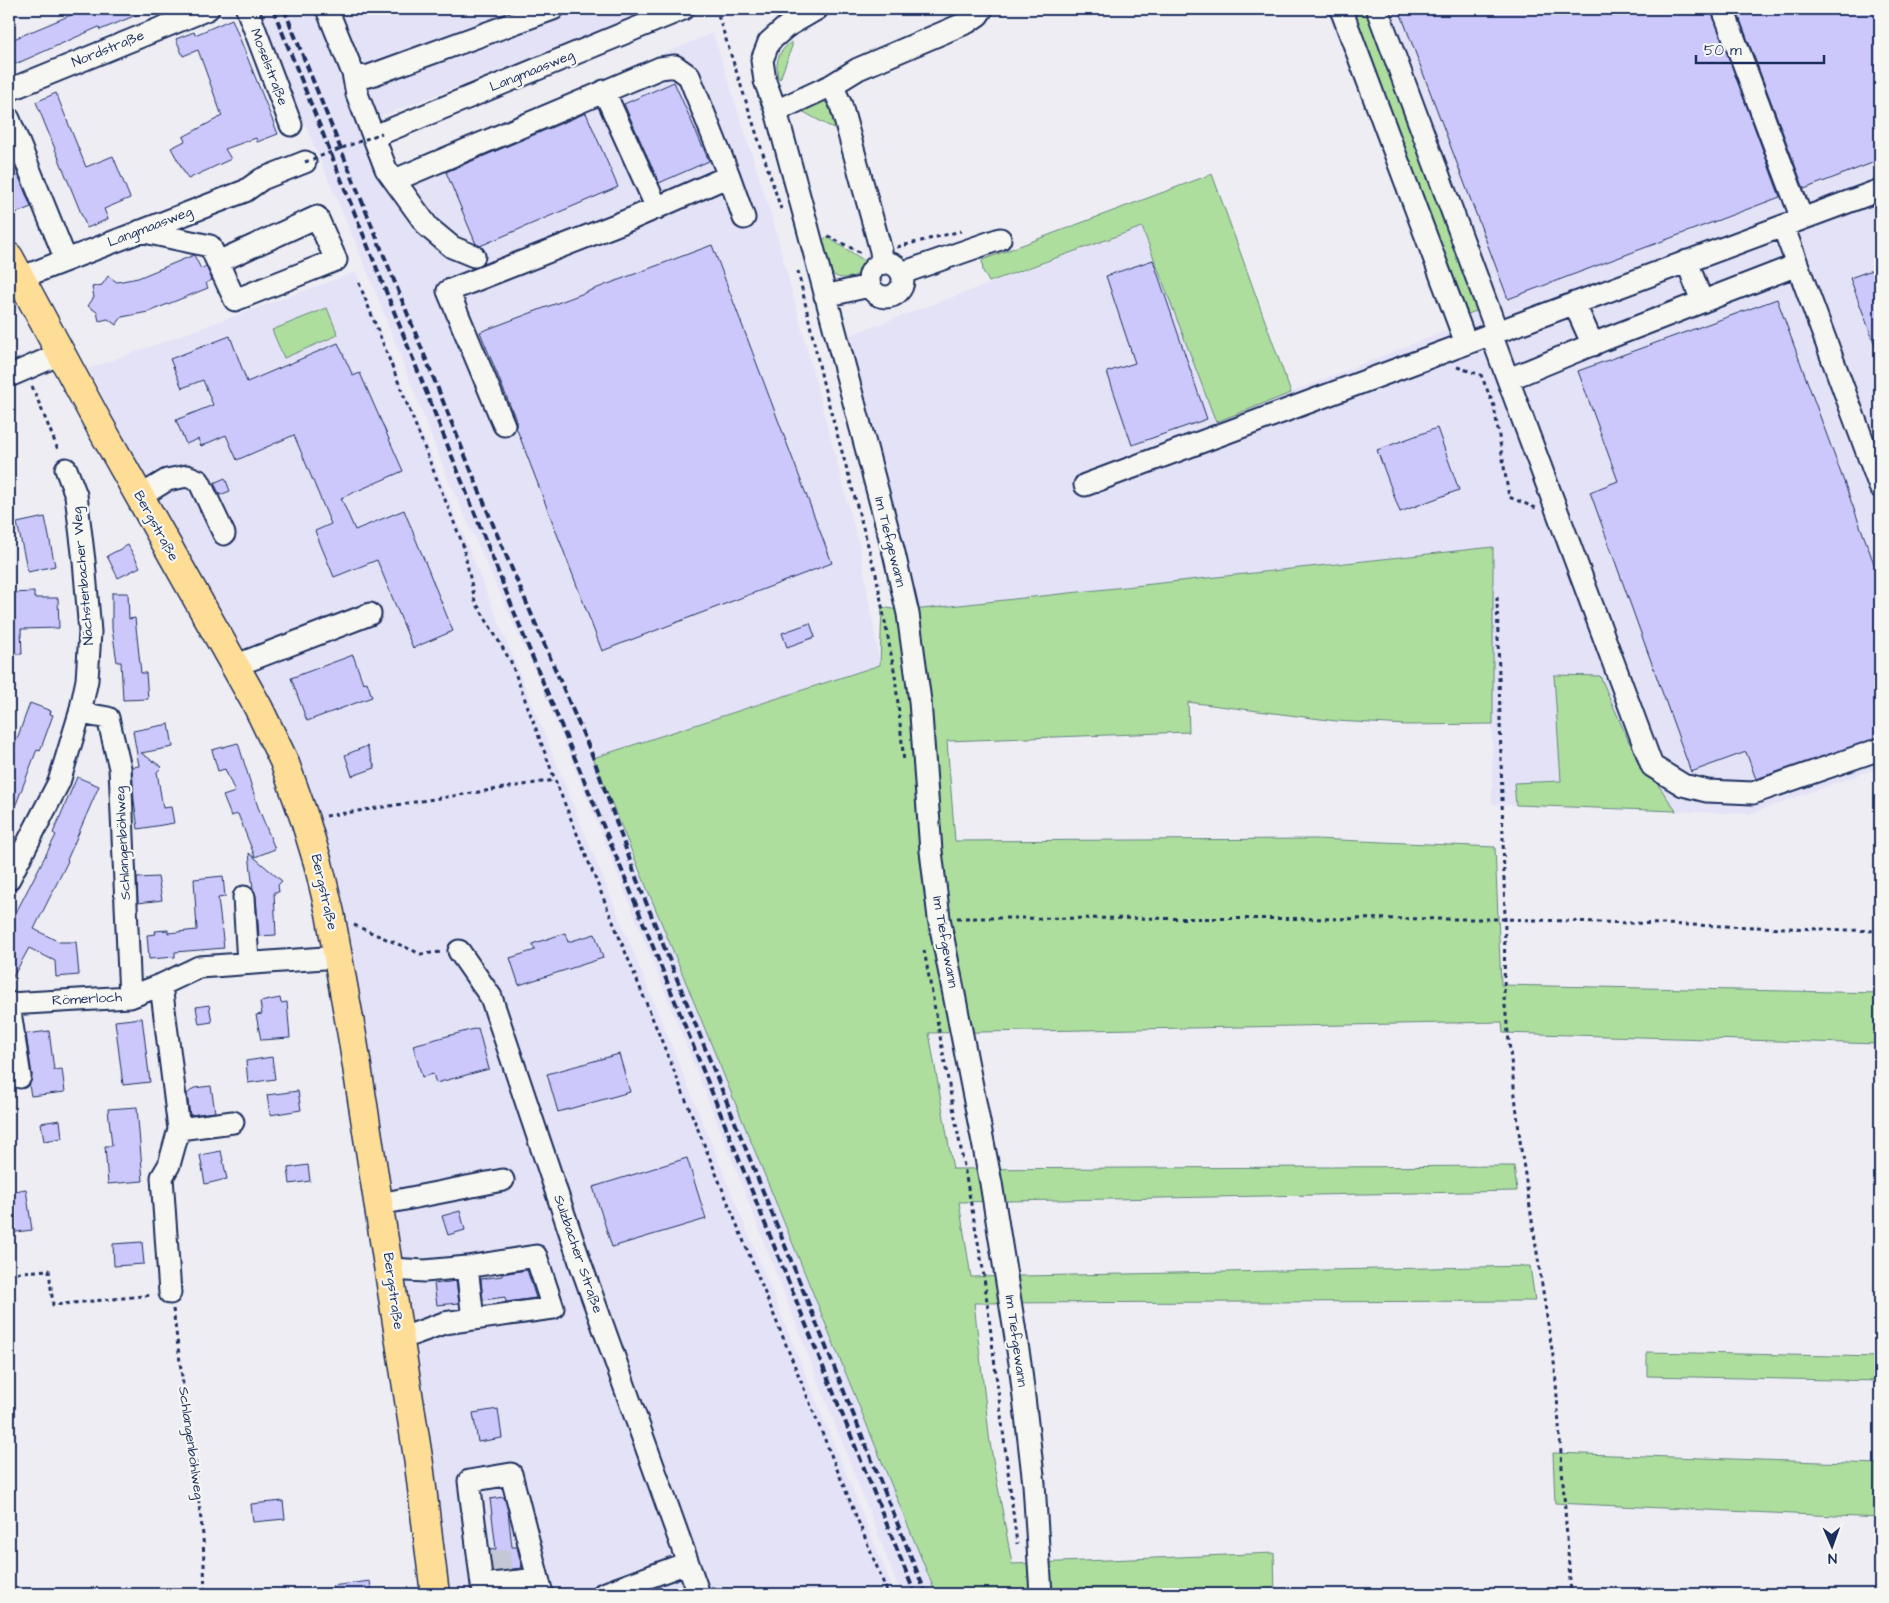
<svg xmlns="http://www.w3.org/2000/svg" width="1889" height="1603" font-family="'Architects Daughter',sans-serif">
	<rect width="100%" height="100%" fill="#eeedf4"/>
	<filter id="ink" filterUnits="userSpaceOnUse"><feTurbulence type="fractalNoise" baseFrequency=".02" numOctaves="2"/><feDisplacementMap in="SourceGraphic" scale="10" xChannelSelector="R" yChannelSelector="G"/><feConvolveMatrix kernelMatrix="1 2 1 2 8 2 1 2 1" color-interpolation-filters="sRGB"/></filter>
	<g filter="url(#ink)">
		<path fill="#e4e2f6" d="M256,9H654L375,119L392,167L713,33L774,224L861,553L880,665L593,758L676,958L936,1594H901L736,1170L607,847L536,673L447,477L366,268Z
			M1326,9H1880V767L1750,814L1492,804V547L904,611L836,340L1143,227L1216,422L1450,329Z
			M356,272L895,1594H451L416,1355L335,869L313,801L278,726L88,369Z"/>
		<path fill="#aede9e" stroke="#64867e" d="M1352,9H1366L1479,310L1468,314Z
			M792,42V46L780,79L778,78C775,63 778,50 792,42Z
			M823,100L832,110L838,131L800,110Z
			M1212,174L1291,393L1216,422L1142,227L989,282L983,271L982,260Z
			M827,237L865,261L867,267C860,277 837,284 829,270C825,262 824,251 821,242L822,240Z
			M327,308L338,335L284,358L272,330Z
			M1493,547V724L1406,725L1336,721L1188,702L1189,732L947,741L955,841L1316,839L1495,847L1501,985L1880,993V1044L1503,1033L1502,1022L929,1033L953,1169L1514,1166L1517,1191L959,1202L971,1277L1530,1266L1535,1301L974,1303L990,1443L1012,1564L1274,1553L1275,1594H936L676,958L593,758L880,665L882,607L904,611Z
			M1554,675L1600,676L1629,742L1676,811L1516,805L1514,783L1561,781Z
			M1647,1352L1880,1357V1381L1647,1376Z
			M1553,1453L1880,1464V1518L1555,1503Z"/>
		<path fill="#ccc8fb" stroke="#1b2f5e" d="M85,9H151L100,30L99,27L9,67V41Z
			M1399,9H1711L1780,197L1508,299Z
			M1736,9H1880V160L1804,189Z
			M232,19L278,134L257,142L256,138L225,149L231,159L188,179L171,148L185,141L183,137L222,116L198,50L183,56L176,39L194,32L195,35Z
			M674,82L709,161L659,183L624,104Z
			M56,93L86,167L113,156L130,198L104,209L108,219L87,228L36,102Z
			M586,113L618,187L480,246L476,244L446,172Z
			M9,152L31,207L14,214L9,203Z
			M712,245L832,563L602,651L516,427V420L480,332Z
			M194,255L201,269L206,266L212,280L206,283L208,288L148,312L122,317L116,325L108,319L99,321L97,312L88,306L94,297L92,287L102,285L108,276L117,282L138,278Z
			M1153,260L1207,419L1132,445L1107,372L1135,363L1106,276Z
			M1880,267V355L1879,356L1850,278Z
			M1777,299L1880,580V737L1756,779L1746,752L1691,772L1590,492L1618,481L1578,371Z
			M230,336L247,382L338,343L353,376L360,373L403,471L341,498L355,530L404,510L453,631L413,648L377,560L334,577L315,531L331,524L294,435L237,460L226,435L201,446L198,439L186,444L176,420L213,405L203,380L182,388L170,359Z
			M1437,428L1459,490L1400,512L1377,450Z
			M225,478L230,491L220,495L214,483Z
			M45,517L55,566L28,572L17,523Z
			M128,545L140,567L118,578L107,556Z
			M34,592V598H58L59,628L21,629L22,654H9V593Z
			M112,593H128L129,619L135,618L141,673H146L148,699L123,700L121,662H117L112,629Z
			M810,623L815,637L787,647L782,633Z
			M353,655L363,683L367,682L372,697L307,721L291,678Z
			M30,703L51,711L50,714L53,715L40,751L37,750L36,752L10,820H9V761Z
			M169,724L173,747L141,753L162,767L157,772L163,808L171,807L174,823L138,829L134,800L132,767L139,766L133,731Z
			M238,743L258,807L275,849L255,857L238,814L231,816L223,796L235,792L225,769L218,771L212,750Z
			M367,746L375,768L352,776L345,755Z
			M77,777L99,786L67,860L68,861L34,929L59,942H76L79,975L56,977L55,961L29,948L9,984V926L56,835L53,833Z
			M249,853L282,881L278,885L279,892H274L276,935L259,936L256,896L253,889Z
			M223,876L225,897L218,898L224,948L175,952V957L149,959L147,935L156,934L155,931L168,930V933L197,930L194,879Z
			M158,877L162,900L138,903L137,878Z
			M565,933L568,942L595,934L603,958L519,985L510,958L535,950L532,944Z
			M280,998L281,1003L287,1002L290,1038L261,1040L256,1015L262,1014L260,1002Z
			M209,1005L212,1022L199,1024L196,1007Z
			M142,1018L150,1082L123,1085L115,1021Z
			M478,1028L489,1069L436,1083L433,1074L422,1077L413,1045Z
			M49,1031L54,1070L62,1069L65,1092L31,1096L29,1085L32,1075L26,1034Z
			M619,1054L630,1092L558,1112L547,1074Z
			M272,1057L275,1079L248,1083L246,1061Z
			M211,1086L215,1112L190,1115L187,1094L194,1088Z
			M298,1091L301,1110L270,1115L267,1095Z
			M137,1107L143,1181L108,1184L105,1146H112L108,1109Z
			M60,1120L62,1138L44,1141L41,1123Z
			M221,1151L227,1179L205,1184L200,1155Z
			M687,1158L706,1219L612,1247L593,1187Z
			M308,1165L310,1181L290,1184L288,1168Z
			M26,1189L32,1230L9,1233V1192Z
			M460,1211L465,1230L448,1235L442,1216Z
			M142,1242L144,1264L114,1266L113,1244Z
			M527,1270L536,1298L506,1302L505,1297L483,1300L481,1279L502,1276V1274Z
			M456,1281L459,1303L437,1305L434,1284Z
			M498,1409L502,1438L478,1442L473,1413Z
			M504,1497L508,1511L512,1547H517L522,1568L493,1571L490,1550L496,1549L490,1499Z
			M283,1501L285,1519L253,1522L251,1504Z
			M370,1581L372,1594H333L332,1586Z"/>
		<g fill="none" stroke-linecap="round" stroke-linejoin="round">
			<path stroke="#c4c7d6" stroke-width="21" stroke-dasharray="21 11" stroke-linecap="butt" d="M490,1562L521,1559"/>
			<g stroke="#1b2f5e" stroke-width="25">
				<path id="minor" d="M247,9L291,125
					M327,9L353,73L360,77L369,76L553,9
					M817,9L786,27L769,42L762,60L765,81L776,111L807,225L894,553L908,614L920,701L931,851L939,918L991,1183L1020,1363L1034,1484L1041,1594
					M1341,9L1466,343
					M1377,9L1497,332
					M1723,9L1802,219
					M353,73L357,94L386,169L428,227L452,247L474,256
					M832,85L841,105L881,251L882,263
					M9,90L208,9
					M604,91L657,208
					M776,111L832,85L858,69L968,22L978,15L982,9
					M9,119L66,260
					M382,133L683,9
					M395,180L660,68L675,66L689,76L729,176L744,218
					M1783,226L1880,487
					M140,231L210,246L235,300L336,260L317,217L218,262
					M1687,261L1702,302
					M869 280a17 17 0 1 1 34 0a17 17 0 1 1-34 0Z
					M902,273L1000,239
					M20,278L245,191L262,179L305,162
					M825,296L869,286
					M1574,303L1593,345
					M1491,334L1652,766L1683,785L1707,791L1753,793L1880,749
					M9,376L60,354
					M1509,379L1603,340L1797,265
					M504,425L448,291L631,219L729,176
					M1085,485L1880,190
					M139,497L167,480L187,476L199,481L224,534
					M234,666L370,614
					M80,713L108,718L120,768L130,997
					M9,879L59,782L80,713L87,680L90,632L84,561L76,495L66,469
					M244,897L248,963
					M459,951L491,997L581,1265L699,1594
					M161,985L179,1129L169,1165L162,1177L170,1293
					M9,1004L130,997L161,985L199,967L338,957
					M9,1005L20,1077
					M179,1129L233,1122
					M380,1204L503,1180
					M467,1267L536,1256L553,1308L473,1319
					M390,1269L425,1271L467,1267L473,1319L444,1323L400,1339
					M538,1579L482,1585L469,1481L511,1474C521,1514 532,1554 542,1594
					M603,1594L687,1563"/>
			</g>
			<g stroke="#1b2f5e" stroke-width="31">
				<path id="major" d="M9,257L95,417L258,707L284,761L305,820L318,863L330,913L353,1041L419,1464L435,1594"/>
			</g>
			<path stroke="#1b2f5e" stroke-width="3" stroke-dasharray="4 4" stroke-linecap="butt" d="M714,9L718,15L781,209
				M828,236L863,254
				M897,247L961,231
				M798,271L824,387L876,574L895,675L904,762
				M359,283L463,545L475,601L511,662L555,780L888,1594
				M1457,367L1481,375L1494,406L1509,497L1536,508
				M32,386L59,452
				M1497,597L1505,919L1504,997L1521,1149L1555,1369L1571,1594
				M326,816L555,780
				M957,918L1505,919L1880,931
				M354,925L421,954L442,952
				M924,950L983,1269L1017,1544
				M9,1273L49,1270L53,1305L153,1295
				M173,1309L203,1535L205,1594"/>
			<use href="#minor" stroke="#f6f6f2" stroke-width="21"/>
			<use href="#major" stroke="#fedd96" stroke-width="28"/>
			<path stroke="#1b2f5e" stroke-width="4" stroke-dasharray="8 4" stroke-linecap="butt" d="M273,9L527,644L628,885L915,1594
				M284,9L496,532L593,757L637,880L926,1594"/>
			<path stroke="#1b2f5e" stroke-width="3" stroke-dasharray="4 4" stroke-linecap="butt" d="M305,162L382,133"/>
		</g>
	</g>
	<g text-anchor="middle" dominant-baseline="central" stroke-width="4.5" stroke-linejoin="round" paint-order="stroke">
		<g font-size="14" fill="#1b2f5e" stroke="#f6f6f2">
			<text transform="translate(108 49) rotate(-22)">Nordstraße</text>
			<text transform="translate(269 67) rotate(69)">Moselstraße</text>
			<text transform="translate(532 71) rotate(-22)">Langmaasweg</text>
			<text transform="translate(150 227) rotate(-21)">Langmaasweg</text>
			<text transform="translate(156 526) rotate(61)">Bergstraße</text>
			<text transform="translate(890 542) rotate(76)">Im Tiefgewann</text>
			<text transform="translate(83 576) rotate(-95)">Nächstenbacher Weg</text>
			<text transform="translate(123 843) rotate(-93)">Schlangenböhlweg</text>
			<text transform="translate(324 892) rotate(77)">Bergstraße</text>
			<text transform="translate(945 942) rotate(80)">Im Tiefgewann</text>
			<text transform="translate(87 999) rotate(-3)">Römerloch</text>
			<text transform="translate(578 1254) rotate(71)">Sulzbacher Straße</text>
			<text transform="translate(393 1291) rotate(82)">Bergstraße</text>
			<text transform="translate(1016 1341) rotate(82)">Im Tiefgewann</text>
			<text transform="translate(191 1443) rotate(82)">Schlangenböhlweg</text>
		</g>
	</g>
	<rect width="1889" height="1603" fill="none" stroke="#f6f6f2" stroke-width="30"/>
	<rect x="15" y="15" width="1859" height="1573" fill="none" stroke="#1b2f5e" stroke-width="2" filter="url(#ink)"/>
	<g transform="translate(1832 1546) rotate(178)" stroke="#f6f6f2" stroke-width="4" paint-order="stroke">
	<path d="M0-4L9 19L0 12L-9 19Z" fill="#1b2f5e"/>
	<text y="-8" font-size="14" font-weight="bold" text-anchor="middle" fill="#1b2f5e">N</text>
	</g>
	<path d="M1696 55v8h128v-8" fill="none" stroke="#1b2f5e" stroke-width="2.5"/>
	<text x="1704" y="55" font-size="15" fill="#1b2f5e" stroke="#f6f6f2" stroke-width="4" paint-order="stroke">50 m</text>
</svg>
